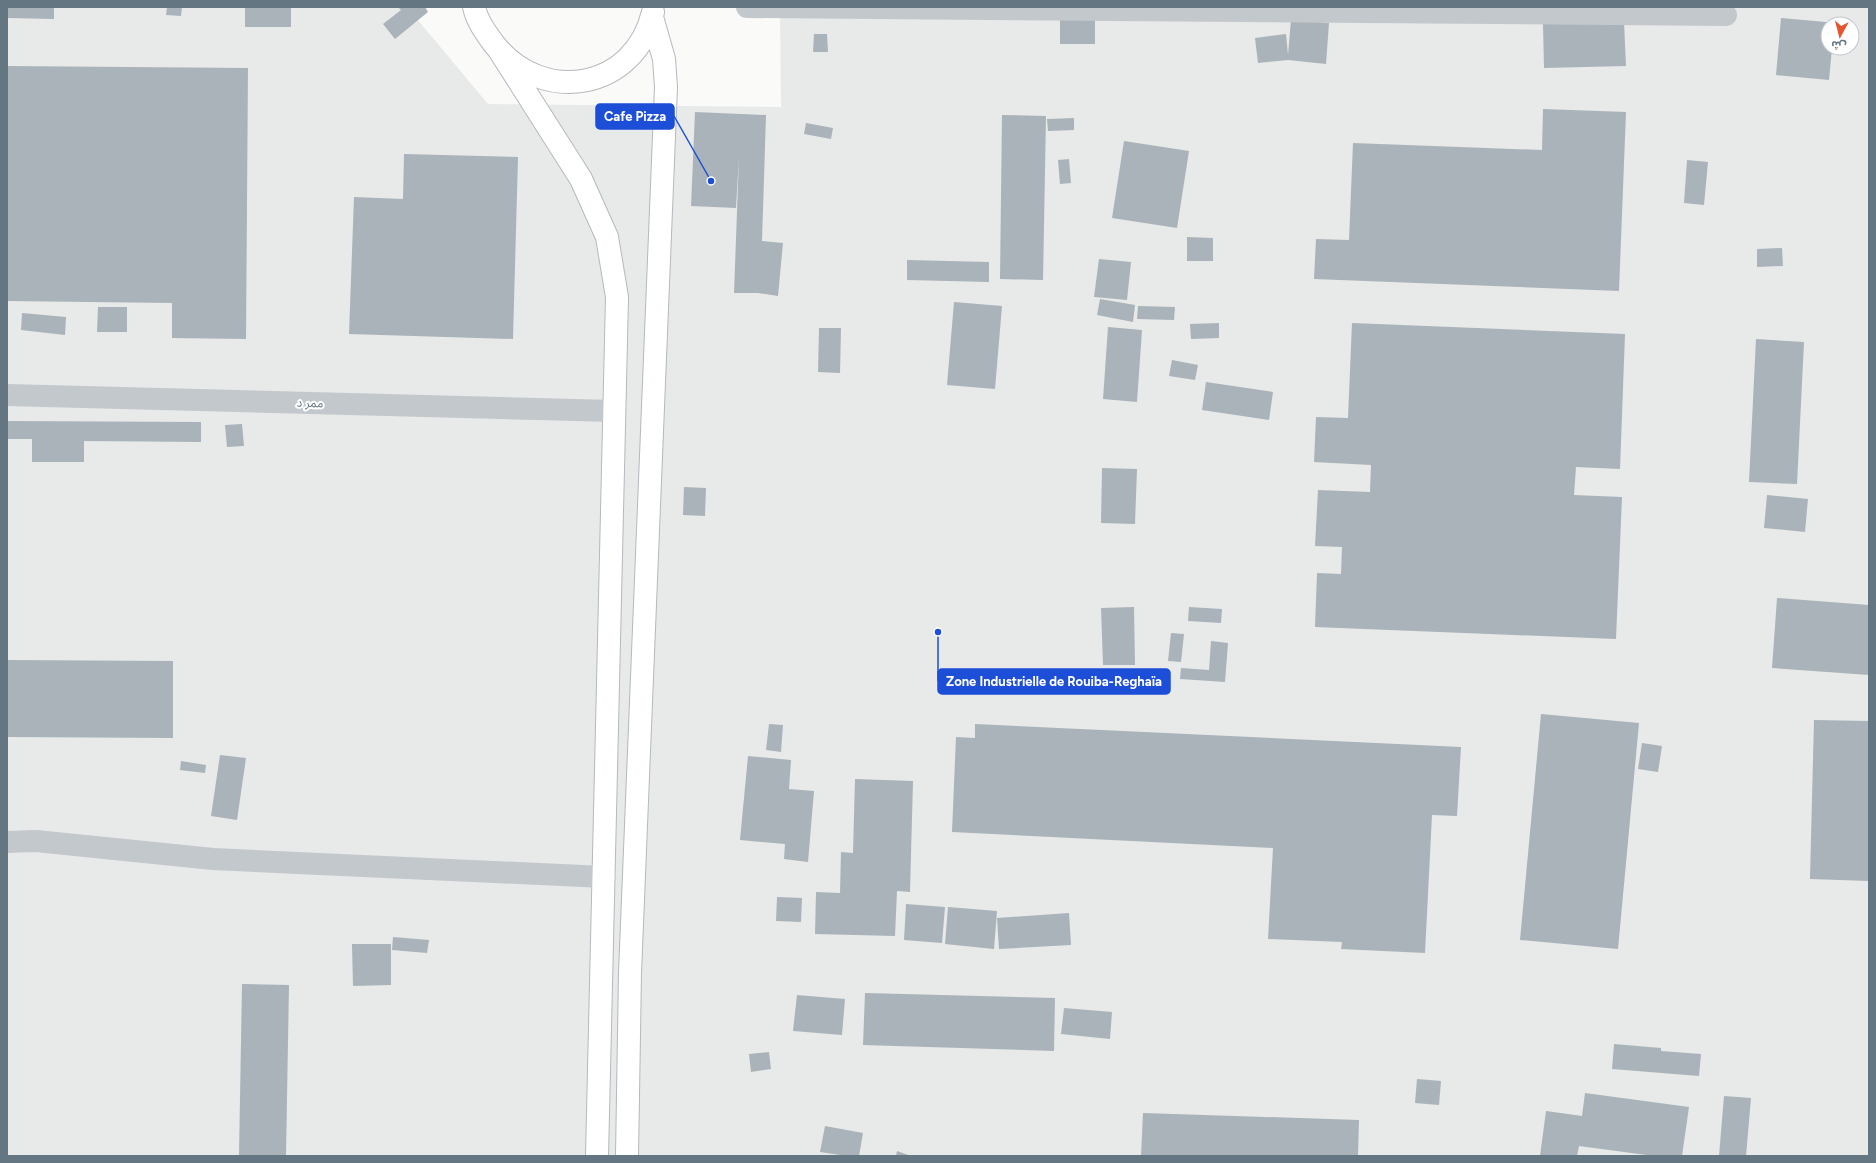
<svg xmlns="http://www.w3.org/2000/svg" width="1876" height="1163" font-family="Figtree,'Noto Sans Arabic',sans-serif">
	<rect width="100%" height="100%" fill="#fafaf8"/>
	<path fill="#e8e9e9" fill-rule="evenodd" d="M7,7H407L488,104L781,107L780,7H1869V1156H7ZM1828,24H1852V48H1828Z"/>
	<path fill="#aab3b9" d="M7,7H54V19L7,18Z
		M167,7H182L181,16L166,15Z
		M245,7H291V27H245Z
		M398,7H425L428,12L395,39L383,24L401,10Z
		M1060,15L1095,16V44H1060Z
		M1781,18L1837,23L1828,24V48H1832L1829,80L1776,75Z
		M1291,20L1329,23L1326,64L1288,60L1258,63L1255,38L1286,34L1288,55Z
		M1624,22L1626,66L1544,68L1543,24Z
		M814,34H827L828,52H813Z
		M7,66L248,68L246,339L172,338V303L7,301Z
		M1543,109L1626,112L1619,291L1314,279L1316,239L1349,240L1353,143L1542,150Z
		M695,112L766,115L762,241L783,243L778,296L758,293H734L739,157L736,208L691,206Z
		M1002,115L1046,116L1043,280L1000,279Z
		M1074,118V130L1048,131L1047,119Z
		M806,123L833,128L831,139L804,134Z
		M1124,141L1189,151L1177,228L1112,218Z
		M404,154L518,157L513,339L349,334L354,197L403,199Z
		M1069,159L1071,183L1060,184L1058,160Z
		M1687,160L1708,162L1704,205L1684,203Z
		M1187,237L1213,238V261H1187Z
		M1782,248L1783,266L1757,267V249Z
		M1099,259L1131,262L1127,300L1094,297Z
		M907,260L989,262V282L907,280Z
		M1100,299L1135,305L1133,322L1097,315Z
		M954,302L1002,306L995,389L947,385Z
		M1138,306L1175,307L1174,320L1137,319Z
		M98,307H127V332H97Z
		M22,313L66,317L65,335L21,330Z
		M1219,323V338L1191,339L1190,324Z
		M1352,323L1625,334L1620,469L1576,467L1574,495L1622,497L1616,639L1315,627L1317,573L1341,574L1342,547L1315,546L1318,490L1370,492L1371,465L1314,462L1316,417L1348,418Z
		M1108,327L1142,330L1137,402L1103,399Z
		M819,328H841L840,373L818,372Z
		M1756,339L1804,342L1797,484L1749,482Z
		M1172,360L1198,365L1195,380L1169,376Z
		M1206,382L1273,392L1269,420L1202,410Z
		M7,421L201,422V442L84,441V462H32V439H7Z
		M242,424L244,446L227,447L225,425Z
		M1102,468L1137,469L1135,524L1101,523Z
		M684,487L706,488L705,516L683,515Z
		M1767,495L1808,499L1805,532L1764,528Z
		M1777,598L1869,605V675L1772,668Z
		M1134,607L1135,665H1103L1101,608Z
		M1189,607L1222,609L1221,623L1188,621Z
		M1171,633L1184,634L1181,662L1168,661Z
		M1211,641L1228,643L1225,682L1180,679L1181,668L1209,670Z
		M7,660L173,661V738L7,737Z
		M1541,714L1639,723L1618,949L1520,940Z
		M1814,720L1869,721V881L1810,879Z
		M769,724L783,725L781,752L766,750Z
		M975,724L1461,747L1457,816L1432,815L1425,953L1341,949L1342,942L1268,939L1273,848L952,832L956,737L975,738Z
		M1642,743L1662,746L1658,772L1638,769Z
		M220,755L246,758L237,820L211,816Z
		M748,756L791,760L789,789L814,791L808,862L784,859L785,844L740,840Z
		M181,761L206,765L205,773L180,770Z
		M855,779L913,781L910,892L897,891L895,936L815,934L816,892L840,893L841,852L853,853Z
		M777,897L802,898L801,922L776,921Z
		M906,904L945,907L942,943L904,940Z
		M948,907L997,911L994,949L945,944Z
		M1069,913L1071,945L999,949L997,918Z
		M393,937L429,940L427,953L392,950Z
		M352,944H391V985L353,986Z
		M242,984L289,985L286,1156H239Z
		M865,993L1055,998L1054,1051L863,1045Z
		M797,995L845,999L842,1035L793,1031Z
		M1064,1008L1112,1012L1110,1039L1061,1034Z
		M1614,1044L1661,1048V1051L1701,1054L1699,1076L1612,1069Z
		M769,1052L771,1069L751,1072L749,1054Z
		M1417,1079L1441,1081L1439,1105L1415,1103Z
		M1585,1093L1689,1107L1682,1156H1654L1579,1146L1577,1156H1540L1546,1111L1582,1116Z
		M1724,1096L1751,1098L1746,1156H1719Z
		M1143,1113L1359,1120L1358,1156H1141Z
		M825,1126L863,1133L859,1156H847L820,1152Z
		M897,1151L911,1156H896Z"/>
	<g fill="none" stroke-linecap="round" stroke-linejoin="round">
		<g stroke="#b4b9bd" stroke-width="24">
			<path id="highway" d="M474,7C477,21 486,33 494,44C543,106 635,90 653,12
				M499,50L581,179L607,237L617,297L597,1156
				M627,1156L630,973L666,87L664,59L652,17"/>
		</g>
		<path stroke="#c3c8cc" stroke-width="22" d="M747,7L1726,15
			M7,395L613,411
			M7,842L36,841L213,859L604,877"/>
		<use href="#highway" stroke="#fff" stroke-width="22"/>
	</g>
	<g text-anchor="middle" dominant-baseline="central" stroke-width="4" stroke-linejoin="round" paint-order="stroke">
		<g font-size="12" fill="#657683" stroke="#fff">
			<text transform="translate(310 403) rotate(2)">ممر د</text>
		</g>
	</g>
	<path fill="none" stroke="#1d4ed8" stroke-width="1.5" d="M711 181L674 116M938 632L938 681"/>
	<g fill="#1d4ed8" stroke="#fff" stroke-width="1.5">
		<circle cx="711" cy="181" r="4"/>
		<circle cx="938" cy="632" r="4"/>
	</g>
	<g fill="#1d4ed8" stroke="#1d4ed8" stroke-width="1.5">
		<rect x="596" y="104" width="78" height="25" rx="4"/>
		<rect x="938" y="669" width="232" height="25" rx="4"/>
	</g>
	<g font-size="13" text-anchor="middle" font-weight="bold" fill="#fff">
		<text x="635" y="121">Cafe Pizza</text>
		<text x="1054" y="686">Zone Industrielle de Rouiba-Reghaïa</text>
	</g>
	<rect width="1876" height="1163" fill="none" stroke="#657683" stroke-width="16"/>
	<g transform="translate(1840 36) rotate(187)"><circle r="19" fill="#ffffff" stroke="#c1c8cd"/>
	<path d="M0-3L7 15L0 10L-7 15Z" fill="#e4572e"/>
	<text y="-6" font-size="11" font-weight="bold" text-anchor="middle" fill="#657683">ش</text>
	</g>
</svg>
